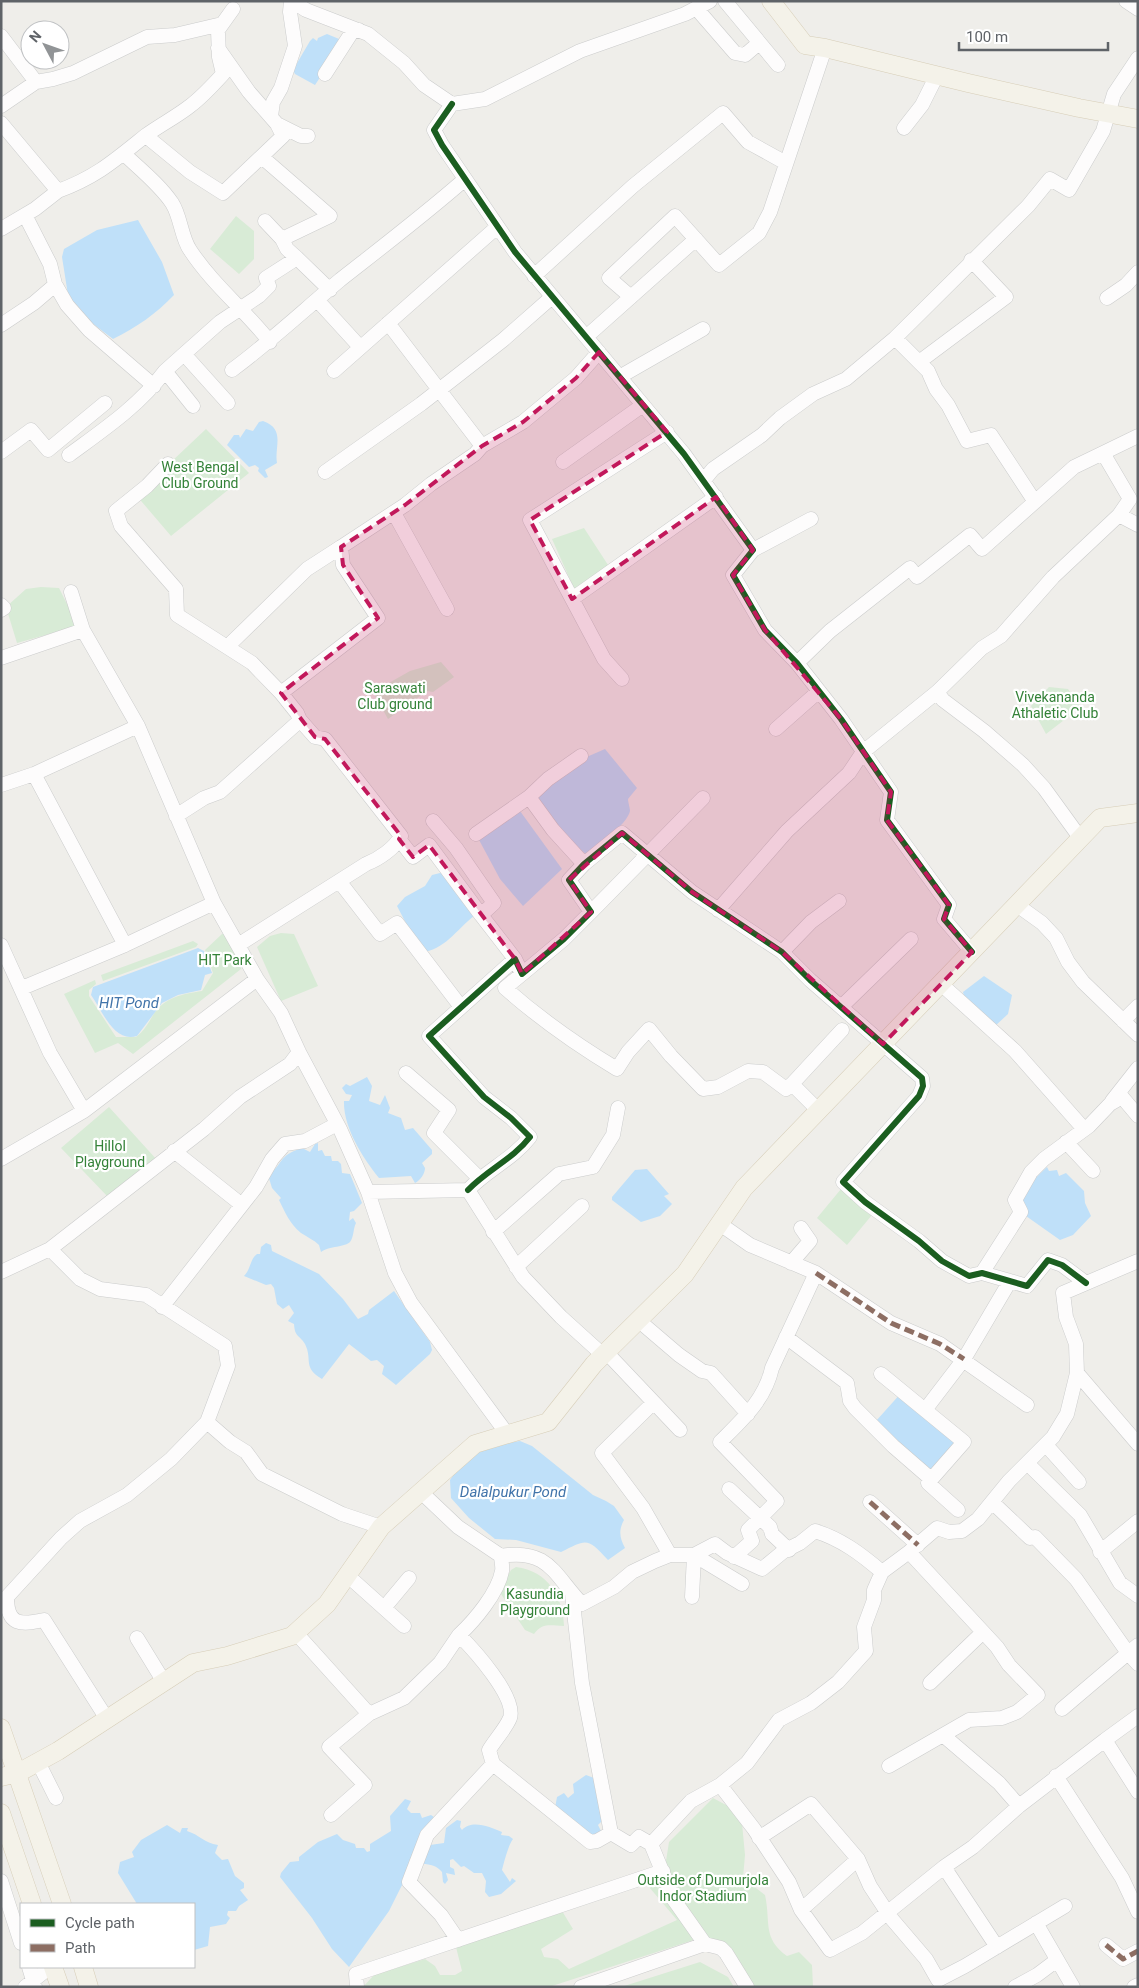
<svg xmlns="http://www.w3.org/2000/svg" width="1139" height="1988" font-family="Roboto,sans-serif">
	<rect width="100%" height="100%" fill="#efeeea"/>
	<path fill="#d8ebd6" d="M236,216L254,231V259L239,274L210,249Z
		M206,429L249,473L171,536L136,495Z
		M584,528L610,568L576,593L552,539Z
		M41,587L59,588L78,626L17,643L6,607L26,589Z
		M441,662L454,677L433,692L427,691L388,719L373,692L410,671Z
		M1049,687L1068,689L1081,707L1046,734L1031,706Z
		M281,933L294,934L318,986L281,1001L257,947L270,936Z
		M222,934H226L242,958L241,969L133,1054L118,1043L95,1053L64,994L95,980L96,984L89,990V996L116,1037H136C144,1031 148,1024 153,1015C165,997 182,994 202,991L213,973L205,950Z
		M193,941L198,944L196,947L103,981L101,975Z
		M109,1107L157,1160L108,1197L61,1148Z
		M841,1189L872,1215L847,1245L817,1218Z
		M516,1567C548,1571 563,1597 564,1626C551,1626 543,1622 534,1634L525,1630L499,1591L511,1570Z
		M713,1798L741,1813L745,1855L743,1878L765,1895C771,1922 762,1938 787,1956L799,1952L812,1965L813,1987H750L725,1945L706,1936L549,1987H363L374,1975L425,1959L435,1966L440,1975H455L462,1971L456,1947L562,1911L573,1929L541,1949L544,1957L558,1959L569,1969L677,1920L649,1887L663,1880L669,1842Z
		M700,1962L728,1977L734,1987H621Z"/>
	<path fill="#bfe0f9" d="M327,34L344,41L315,85L295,74L293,70L310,41L313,38L317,41L318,38Z
		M138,220L162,262L174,295C156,314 137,327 113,339L92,323L68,295L62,257L64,249L97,230Z
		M263,421C286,429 274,447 277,463L265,470L268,477L265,478L258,471L259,468L255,465L249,467L227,445L234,435H239L240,438L246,429L253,431L259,422Z
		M605,749L637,788L628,799C628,802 630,808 630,811C627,825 597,846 587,855L568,839L536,796L582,759Z
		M520,811L562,869L523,906L500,879L478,838Z
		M440,873L445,874L474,916C457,929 444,951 421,952L397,906L405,897L425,886L432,875Z
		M198,948L204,951L212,973L205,975L201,990L178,995L162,1003L137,1036C114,1043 103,1012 91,995L93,987Z
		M984,976L1012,995L1008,1014L994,1027L967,1008L963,992Z
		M367,1077L372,1086L369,1101L380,1105L385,1095L390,1108L388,1113L401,1118L405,1130L413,1128L432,1150V1154L422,1163L425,1168C425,1173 421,1180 415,1183L411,1176L379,1178C363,1158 343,1127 344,1101H349L352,1095L346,1094L342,1088L346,1084L350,1086Z
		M318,1143V1151L322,1150L325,1156H331L332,1161H338L341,1164L342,1173L350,1174L362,1203L354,1211L350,1212L349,1221L353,1218L356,1223C353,1229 354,1237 350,1242C346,1247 329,1246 321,1252L319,1245C314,1240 307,1237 301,1233C289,1223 285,1212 279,1200L281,1198L272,1188L268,1175C284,1164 277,1156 302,1148L310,1152L315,1144Z
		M1047,1167L1049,1171L1057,1170L1059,1176L1066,1173L1084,1191L1085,1203L1091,1216L1073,1235L1060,1240L1026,1216L1019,1200L1025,1188Z
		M647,1169L669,1194L664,1196L672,1204L660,1216L641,1222L612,1200V1197L635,1170Z
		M266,1243L271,1245L272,1251L319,1274L343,1299L358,1319L368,1314L369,1310L394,1291L430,1342L432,1350L430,1354L396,1385L382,1374L384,1366L377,1360L371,1361L349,1344L322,1379C302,1367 313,1360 305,1344C299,1334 295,1338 294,1324L288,1321L294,1313L289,1305L283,1309L277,1304L274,1288L271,1284L266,1285L244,1276C251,1269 250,1259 257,1254H260L261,1247Z
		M902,1392L962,1441L929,1479L876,1421Z
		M520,1441L532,1446L593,1495L606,1501L614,1506L624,1520C618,1531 620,1538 625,1548L608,1560C587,1537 587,1539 561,1552L516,1540L495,1539L469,1518L451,1498L450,1480L463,1461L488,1446Z
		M586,1775L594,1778L602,1821L598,1825L601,1831L595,1839L555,1808L557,1797L564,1793L568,1798L574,1793L573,1784Z
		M405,1799L411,1801L407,1809L411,1813H420L422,1818L431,1815L438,1820L430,1845L444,1843L446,1828L457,1820L461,1821L460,1827L462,1830C472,1819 490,1827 502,1832L501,1835L509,1836L513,1839C508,1846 504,1862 502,1870L510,1882L512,1878L516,1881L501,1894L489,1897L485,1892L486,1881L482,1873H474L464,1866L461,1867L453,1859L450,1860V1867L454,1869L455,1875L446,1873L448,1880L445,1884L443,1882L442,1872C435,1863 423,1863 412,1865L389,1911L349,1967L332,1949L312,1918L280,1877L281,1873L290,1862L299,1861V1857L318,1842L337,1834L343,1840L355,1844L356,1848H364L367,1852L370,1851V1844L391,1831L390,1816Z
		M167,1825L180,1833L182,1828H188L187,1831C200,1835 204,1843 218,1845L215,1853L222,1860L228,1859L235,1876L244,1883V1888L240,1890L248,1900L239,1906L236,1911H228L227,1915L230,1918L226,1924L210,1927L208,1946L194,1950V1904H137L118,1873L120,1862L134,1857L132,1852L141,1840Z"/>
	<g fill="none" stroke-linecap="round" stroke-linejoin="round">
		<g stroke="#cbcccc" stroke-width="15">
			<path id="minor" d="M292,1L306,10L368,34L404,63L424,85L452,104L485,99L580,51L685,14L710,1
				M725,1L778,65
				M1126,1L1138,9
				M696,8L735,53L745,55L759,43
				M1,36L36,82L1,106
				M325,74L352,32L359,30
				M36,82L53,79L73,73L147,37L175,35L222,24
				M452,104L434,130L442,145L515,252L684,454L753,550L733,575L765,630L797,663L841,719L891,792L887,820L949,905L944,919L972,952
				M271,116L273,102L281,88L295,46L290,12L291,1
				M1,123L58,191L35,209L1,229
				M277,124L301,136H308
				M904,128L922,105L937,75
				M146,136L190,172L223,193L283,136L277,124L249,92L218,48
				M124,154C140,169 160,185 172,203C181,217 181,237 190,250C213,285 245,310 270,342
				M263,158L330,216L282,239
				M58,191C96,177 114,161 145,136C160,125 176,117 190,106C202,97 213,85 223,74L219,57L218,30L233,9
				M25,215L50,264L55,284L67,305L89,330L154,386
				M297,258L330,290
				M534,276L633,186L723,113L748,142L786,163
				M631,297L609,278L675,216L719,265L759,233L770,212L825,48
				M1107,298L1126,285L1138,272
				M318,301L360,347
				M388,323L482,446
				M1,325L34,303L55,285
				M586,337L696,239
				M895,338L928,371L936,389L948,405L967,441L991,435L1035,502
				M919,362L1006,297L971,260
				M232,370C270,342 304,310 340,280C382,247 424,215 464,180
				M165,371L184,354
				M334,371L496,228
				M621,376L703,329
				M228,403L184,354L220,322L259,296L269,286L266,278L297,258L287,249L282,239L265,221
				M1,452L31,430L48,450L105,403
				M69,455C103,430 139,406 165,371L193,406
				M563,462L643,405
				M168,464L147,486L116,511L121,526L176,589L177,615L252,663L281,693
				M325,472L421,404L503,340L552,297
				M704,480L713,469L762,435L780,418L813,394L846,379L895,338L1028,206L1050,179L1069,190L1103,131L1114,94L1138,58
				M394,513L447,609
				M1119,515L1138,525
				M753,550L811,519
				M71,592L83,630
				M572,599L716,497
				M1,605L4,608L1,610
				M228,646L307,569L341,547
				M1,658L83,630L138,726L214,903L257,979L281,1013L299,1052L340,1129L368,1192L468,1190L523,1277L561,1317L603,1355
				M797,663L830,631L910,568L917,577L970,535L982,549L1074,467L1103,453
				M622,679L604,659L530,520L667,432
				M937,692L943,700L984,731L1023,765L1044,788L1081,839
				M776,729L819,691
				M581,756L548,779L529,797L553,830L584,864
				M34,774L125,945
				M1,785L34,774L138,726
				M176,816L204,798L220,792L296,724L300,720L297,713L281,693L378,618L343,565L341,547L405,505L431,484L475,454L482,446L523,422L576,378L599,352
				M433,821L456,848L494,903L481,915L515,959
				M476,834L529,797
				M399,839L413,857L429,845L481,915
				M339,881L380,934L397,923L461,1007
				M1017,905L1042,923L1056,938L1068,962L1083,982L1138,1035
				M718,910L787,831L849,773L863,752L937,692L982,648L1001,636L1053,577L1119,515L1130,499L1103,453L1138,436
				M591,912L703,798
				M1,945L50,1053L84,1111L1,1159
				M238,945L366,864C379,859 395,848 401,836L325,739L315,737L300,720
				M782,952L811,922L839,901
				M522,974L505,988C539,1018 577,1045 617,1069L628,1052L649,1029L671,1056L703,1089L718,1087L748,1071L763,1072L786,1089L792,1084L819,1111
				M941,984L1015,1051L1084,1129
				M22,988L125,945L214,903
				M841,1007L911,939
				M1123,1021L1138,1006
				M406,1073L449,1110L434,1133L479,1178
				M792,1084L842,1030
				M1112,1101L1138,1068
				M84,1111L257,979
				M1066,1142L1093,1171
				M174,1151L242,1205
				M468,1190C487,1170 513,1159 530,1137L511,1118L484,1097L429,1036L515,959L522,974L564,939L591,912L569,880L584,864L622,833L692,892L782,952L810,980L922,1078L923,1086L919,1096L843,1182L865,1202L919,1241L942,1261L969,1276L982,1273L1027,1286L1048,1260L1062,1265L1086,1283
				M368,1192L395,1273L411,1303L508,1435
				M720,1224L750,1245L816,1273L891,1323L940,1344L1027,1405
				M493,1232L559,1174L593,1167L613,1135L618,1108
				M50,1249L80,1279L100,1289L146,1295L225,1346L228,1366L207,1422L230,1442L246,1452L262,1474L342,1514L381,1527
				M791,1263L810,1241L801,1228
				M516,1267L582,1206
				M1,1272L50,1249L204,1129L240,1097L290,1064L299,1052
				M982,1273L1021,1212L1015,1200L1031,1172L1044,1159L1089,1126L1110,1104L1122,1097L1138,1116
				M162,1307L256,1187L272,1159L285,1144L305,1141L337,1124
				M638,1320L679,1355L702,1371L711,1373L748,1414
				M786,1337L847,1383L850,1401L855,1408L893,1446L931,1479
				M606,1352L680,1430
				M1077,1373L1138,1444
				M881,1374L964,1442L928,1483L958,1510
				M653,1403L602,1453L643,1508L670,1555
				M925,1410L964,1359L1010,1281
				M1046,1445L1079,1482
				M1027,1463L1053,1437L1067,1414L1077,1373L1076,1344L1066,1317L1063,1293L1138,1261
				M729,1489L770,1527L772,1534L789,1550
				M421,1492L458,1527L501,1556
				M870,1502L918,1545
				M992,1502L1030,1538L1035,1537L1076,1579L1128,1653L1062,1709
				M909,1552L937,1528L949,1532L962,1531L978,1519L1009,1481L1027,1463L1080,1515L1120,1583L1138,1596
				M1100,1552L1138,1521
				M734,1557L752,1541L748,1530L777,1501L720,1442C742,1420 765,1400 772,1368L816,1273
				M347,1575L404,1626
				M572,1594L582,1683L611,1833
				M692,1597L694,1555L742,1584
				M384,1608L409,1578
				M296,1633L369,1714
				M137,1638L164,1682
				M1138,1645L1128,1653L1138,1664
				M930,1683L982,1633
				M1138,1716L1105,1740L1138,1792
				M107,1719L44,1620C21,1625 7,1626 7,1597L61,1538L80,1521L127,1495L171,1459L207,1422
				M944,1736L999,1783L1019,1806
				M38,1762L56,1798
				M493,1764L489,1750C495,1740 506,1728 510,1718C517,1697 473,1649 459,1635C474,1621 498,1593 502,1571C503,1567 501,1560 501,1556C549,1548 554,1575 582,1604L614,1587L632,1572L655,1561L670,1555H694L715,1544L727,1553L762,1569L784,1551L800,1543L815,1531C841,1539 861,1554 882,1572
				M1056,1776L1122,1878L1138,1912
				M720,1785L754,1829L789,1882L801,1910L830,1950L862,1933L944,1867L997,1947
				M331,1815L365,1785L329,1747L369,1714L404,1698L440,1663L459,1635
				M759,1838L811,1804L858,1859L870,1886L891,1918L926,1959L938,1980L965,1966L1065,1906
				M944,1867L973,1847L1019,1806L1105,1740
				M1,1881L21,1943
				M801,1910L858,1859
				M1036,1923L1073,1987
				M458,1940L441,1915L409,1882L427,1835L493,1764L590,1842L597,1841L611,1833L631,1845L639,1837L651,1844
				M705,1944L674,1900L651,1844L691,1801L720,1785L747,1763L779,1720L811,1703L838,1682L866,1651L864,1627L874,1600V1590L882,1572L909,1552L997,1647L1009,1665L1038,1695L1017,1712L1002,1718L969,1720L889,1766
				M1106,1945L1123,1959L1138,1951
				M29,1967L35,1987
				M25,1987L50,1967
				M357,1987L356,1974L663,1871
				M581,1987L705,1944L721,1948L726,1953L747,1987
				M1015,1987L1037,1975L1057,1960
				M1134,1987L1138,1985"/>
		</g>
		<g stroke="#d7ceb8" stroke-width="19">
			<path id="major" d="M771,1L805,45L825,48L968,83L1079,108L1138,119
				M1,1728L62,1904
				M1,1777L18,1773L58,1751L193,1663L227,1656L292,1636L327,1604L381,1527L475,1444L548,1422L594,1364L685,1274L744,1188L1100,818L1138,813
				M1,1813L32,1904
				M53,1967L60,1987
				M83,1967L89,1987"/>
		</g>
		<use href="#minor" stroke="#fdfcfc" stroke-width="14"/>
		<use href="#major" stroke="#f4f2e9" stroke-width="18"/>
		<path stroke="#8d6e63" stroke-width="5" stroke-dasharray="10 5" stroke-linecap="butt" d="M816,1273L891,1323L940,1344L964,1359
			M870,1502L918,1545
			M1106,1945L1123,1959L1138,1951"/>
		<g stroke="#fff" stroke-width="9">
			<path id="cycleway" d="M452,104L434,130L442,145L515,252L684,454L753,550L733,575L765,630L797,663L841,719L891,792L887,820L949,905L944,919L972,952
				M468,1190C487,1170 513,1159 530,1137L511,1118L484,1097L429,1036L515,959L522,974L564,939L591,912L569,880L584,864L622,833L692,892L782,952L810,980L922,1078L923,1086L919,1096L843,1182L865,1202L919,1241L942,1261L969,1276L982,1273L1027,1286L1048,1260L1062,1265L1086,1283"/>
		</g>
		<use href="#cycleway" stroke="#1b5e20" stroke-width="6"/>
	</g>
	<path fill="#c2185b" fill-opacity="0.2" stroke="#c2185b" stroke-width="4" stroke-dasharray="10 6" stroke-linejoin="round" d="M599,352L667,432L530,520L572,599L716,497L753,550L733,575L765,630L841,719L891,792L887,820L949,905L944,919L972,952L883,1044L782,952L692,892L622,833L569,880L591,912L522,974L515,959L429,845L413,857L399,839L401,836L325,739L315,737L281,693L378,618L343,565L341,547L405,505L482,446L523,422L576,378Z"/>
	<g text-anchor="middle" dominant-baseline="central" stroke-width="4.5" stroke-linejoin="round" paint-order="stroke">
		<g font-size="14" fill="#348238" stroke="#fff">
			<text x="200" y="467">West Bengal<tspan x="200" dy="16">Club Ground</tspan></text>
			<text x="395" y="688">Saraswati<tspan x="395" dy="16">Club ground</tspan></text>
			<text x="1055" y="697">Vivekananda<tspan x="1055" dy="16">Athaletic Club</tspan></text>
			<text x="225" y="960">HIT Park</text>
			<text x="110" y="1146">Hillol<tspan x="110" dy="16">Playground</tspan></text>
			<text x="535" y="1594">Kasundia<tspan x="535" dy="16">Playground</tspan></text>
			<text x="703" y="1880">Outside of Dumurjola<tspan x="703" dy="16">Indor Stadium</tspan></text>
		</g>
		<g font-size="15" font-style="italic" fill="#4174aa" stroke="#fff">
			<text x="129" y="1003">HIT Pond</text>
			<text x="513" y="1492">Dalalpukur Pond</text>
		</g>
	</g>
	<rect width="1139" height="1988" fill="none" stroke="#5f6368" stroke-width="5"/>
	<rect x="20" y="1903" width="175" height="65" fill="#ffffff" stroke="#bfc1c3"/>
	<rect x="30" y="1919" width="25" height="8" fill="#1b5e20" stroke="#bfc1c3"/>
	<text x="65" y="1928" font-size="15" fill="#5f6368">Cycle path</text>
	<rect x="30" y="1944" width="25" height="8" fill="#8d6e63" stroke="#bfc1c3"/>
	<text x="65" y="1953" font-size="15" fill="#5f6368">Path</text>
	<g transform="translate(45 45) rotate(311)"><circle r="24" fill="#ffffff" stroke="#bfc1c3"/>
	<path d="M0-4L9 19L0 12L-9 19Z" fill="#919496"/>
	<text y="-8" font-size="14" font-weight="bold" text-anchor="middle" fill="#5f6368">N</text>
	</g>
	<path d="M959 42v8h149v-8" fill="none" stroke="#5f6368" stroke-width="2.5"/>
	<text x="966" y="42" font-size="15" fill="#5f6368" stroke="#ffffff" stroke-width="4" paint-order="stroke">100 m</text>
</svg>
